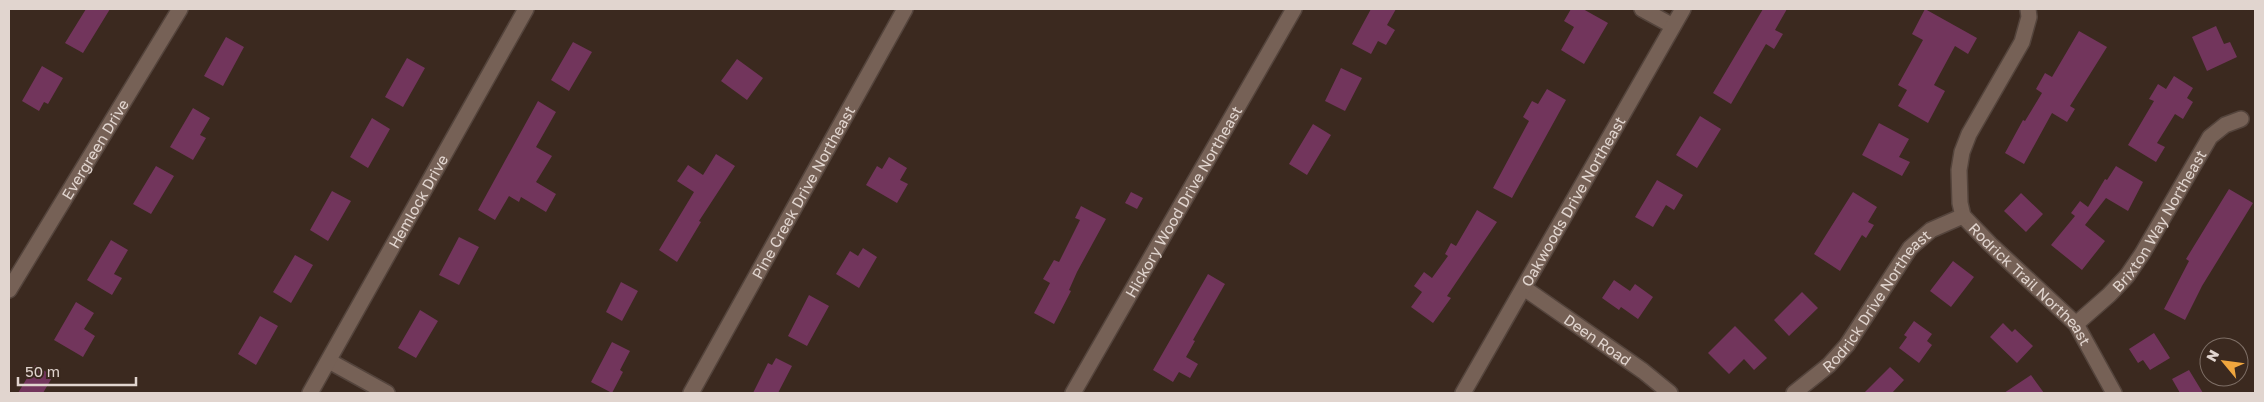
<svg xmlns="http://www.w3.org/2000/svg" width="2264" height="402" font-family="'Golos Text',sans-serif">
	<rect width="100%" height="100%" fill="#3b291f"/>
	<path fill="#72355c" d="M86,9H110L83,53L65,43Z
		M1371,9H1396L1387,25L1395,30L1386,45L1378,41L1371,54L1352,44Z
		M1571,9H1583L1608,23L1584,64L1561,50L1574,27L1564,21Z
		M1763,9H1787L1775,30L1783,34L1774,49L1766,44L1731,104L1713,93Z
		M1925,9L1977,38L1968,54L1955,46L1934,85L1945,91L1928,123L1898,106L1907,90L1898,85L1923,40L1912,34Z
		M2216,26L2224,44L2230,42L2237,57L2207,71L2192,37Z
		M2079,31L2107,47L2070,106L2075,109L2067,122L2052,113L2024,164L2005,153L2023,120L2025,121L2042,93L2036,89L2045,73L2052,77Z
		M226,37L244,47L223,86L204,76Z
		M573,42L592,52L569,91L551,80Z
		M407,58L425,68L403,107L385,97Z
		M737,59L763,78L747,100L721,81Z
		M42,66L63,78L48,104L44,102L39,111L22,101Z
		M1341,68L1362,78L1345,111L1325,101Z
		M2174,76L2193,88L2187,98L2193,102L2183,119L2175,114L2157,143L2165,147L2156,162L2128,145L2154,101L2149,99L2158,84L2166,89Z
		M1547,89L1566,100L1512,198L1493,188L1529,121L1523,117L1532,101L1538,104Z
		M538,101L556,112L536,147L552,156L536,182L556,194L546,212L521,197L519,202L509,196L495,220L478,210Z
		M193,108L210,118L200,135L206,138L193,160L170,147Z
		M1700,116L1721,129L1697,168L1676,155Z
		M372,118L390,129L368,168L350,157Z
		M1879,123L1909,139L1899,157L1910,162L1902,176L1862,155Z
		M1313,124L1331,135L1307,175L1289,164Z
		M716,154L735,166L699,221L701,222L677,262L659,250L694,192L677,181L688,165L703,175Z
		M889,157L907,168L900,180L908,184L897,203L866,185L877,166L882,169Z
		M156,166L174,176L151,214L133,204Z
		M2116,166L2143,182L2128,211L2106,198L2085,225L2105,241L2082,270L2051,245L2075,216L2071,213L2080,201L2088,207L2105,179L2107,180Z
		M1657,180L1683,195L1674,210L1666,205L1653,227L1635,217Z
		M2229,189L2253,203L2202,286L2185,320L2164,309L2189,261L2186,259Z
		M332,191L351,201L328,241L310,230Z
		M1131,192L1143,198L1137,209L1125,203Z
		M1853,192L1877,207L1868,222L1874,225L1866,238L1862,235L1840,271L1814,254Z
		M2021,193L2043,214L2026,232L2004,211Z
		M1081,206L1106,219L1077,272L1069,290L1071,291L1054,324L1034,313L1050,283L1043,279L1054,260L1059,262L1080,220L1075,218Z
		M1477,210L1497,222L1447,296L1451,298L1433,323L1411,307L1422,292L1414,286L1424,272L1432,278L1448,256L1445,254L1451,243L1456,246Z
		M459,237L479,247L459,285L439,275Z
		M111,240L128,250L114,274L122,278L112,295L87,280Z
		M863,248L877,257L859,288L836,274L850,251L858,256Z
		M295,255L313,265L291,303L273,292Z
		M1953,261L1974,277L1951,307L1930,291Z
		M1208,274L1225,284L1193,340L1195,341L1186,357L1198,364L1190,378L1179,372L1173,382L1153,370Z
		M1614,280L1630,291L1635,284L1653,297L1638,319L1621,307L1619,310L1602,298Z
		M621,282L638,291L622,321L606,312Z
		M1802,292L1818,308L1789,336L1774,320Z
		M809,295L829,306L807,346L788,336Z
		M76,302L94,313L84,329L95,336L83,357L54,340Z
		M420,310L438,321L416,358L398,348Z
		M260,316L278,326L256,365L238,354Z
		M1914,321L1932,334L1927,341L1932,345L1919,363L1899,348L1907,337L1904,335Z
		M2003,323L2012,332L2015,329L2033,346L2017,363L1990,337Z
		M1735,326L1767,358L1754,370L1744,359L1729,374L1708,353Z
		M2154,333L2170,358L2150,370L2143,360L2138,363L2129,349Z
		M612,342L630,351L620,370L623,372L612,393L591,382Z
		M776,358L792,366L778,393H753L768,363L772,365Z
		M35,365L53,376L43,393H18Z
		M1890,367L1904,380L1892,393H1864Z
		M2189,370L2203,393H2180L2172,379Z
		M2031,375L2044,393H2004Z"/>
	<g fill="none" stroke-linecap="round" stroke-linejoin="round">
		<g stroke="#54443c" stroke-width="18">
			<g id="minor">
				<path d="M1642,9L1673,26"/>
				<path id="s1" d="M2028,9L2029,17L2022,42L1969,134L1962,152L1959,170L1960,203L1963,216L1990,244L2076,324L2114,393"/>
				<path id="s2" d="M1524,288L1643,371L1670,393"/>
				<path id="s3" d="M9,290L180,9"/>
				<path id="s4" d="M2076,324L2109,295L2127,276L2142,254L2210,137L2225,125L2241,119"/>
				<path d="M329,361L387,393"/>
				<path id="s5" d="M310,393L526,9"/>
				<path id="s6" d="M691,393L905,9"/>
				<path id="s7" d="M1073,393L1294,9"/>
				<path id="s8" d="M1463,393L1683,9"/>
				<path id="s9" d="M1794,393L1829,365L1847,345L1910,248L1931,230L1963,216"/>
			</g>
		</g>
		<use href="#minor" stroke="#766156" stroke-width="15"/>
	</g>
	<g text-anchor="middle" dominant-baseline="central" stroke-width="4.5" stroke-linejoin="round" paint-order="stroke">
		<g font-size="15" fill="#e1d5cf" stroke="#3b291f">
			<text stroke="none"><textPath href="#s3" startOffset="165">Evergreen Drive</textPath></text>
			<text stroke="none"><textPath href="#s6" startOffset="230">Pine Creek Drive Northeast</textPath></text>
			<text stroke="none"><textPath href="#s5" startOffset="220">Hemlock Drive</textPath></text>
			<text stroke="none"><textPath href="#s7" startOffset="221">Hickory Wood Drive Northeast</textPath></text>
			<text stroke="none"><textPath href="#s8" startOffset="221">Oakwoods Drive Northeast</textPath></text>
			<text stroke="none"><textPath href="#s4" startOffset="134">Brixton Way Northeast</textPath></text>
			<text stroke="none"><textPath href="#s1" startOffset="320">Rodrick Trail Northeast</textPath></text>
			<text stroke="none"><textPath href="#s9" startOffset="125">Rodrick Drive Northeast</textPath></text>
			<text stroke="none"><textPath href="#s2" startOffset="90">Deen Road</textPath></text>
		</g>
	</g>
	<rect width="2264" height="402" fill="none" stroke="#e1d5cf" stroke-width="20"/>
	<g transform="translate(2224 362) rotate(299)"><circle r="24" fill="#3b291f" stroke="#7d6e65"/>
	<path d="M0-4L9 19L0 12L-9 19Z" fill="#f0a63e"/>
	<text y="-8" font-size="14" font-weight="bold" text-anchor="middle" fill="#e1d5cf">N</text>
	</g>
	<path d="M18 377v8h118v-8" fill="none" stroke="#e1d5cf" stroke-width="2.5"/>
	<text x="25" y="377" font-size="15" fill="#e1d5cf" stroke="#3b291f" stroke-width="4" paint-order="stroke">50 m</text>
</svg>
